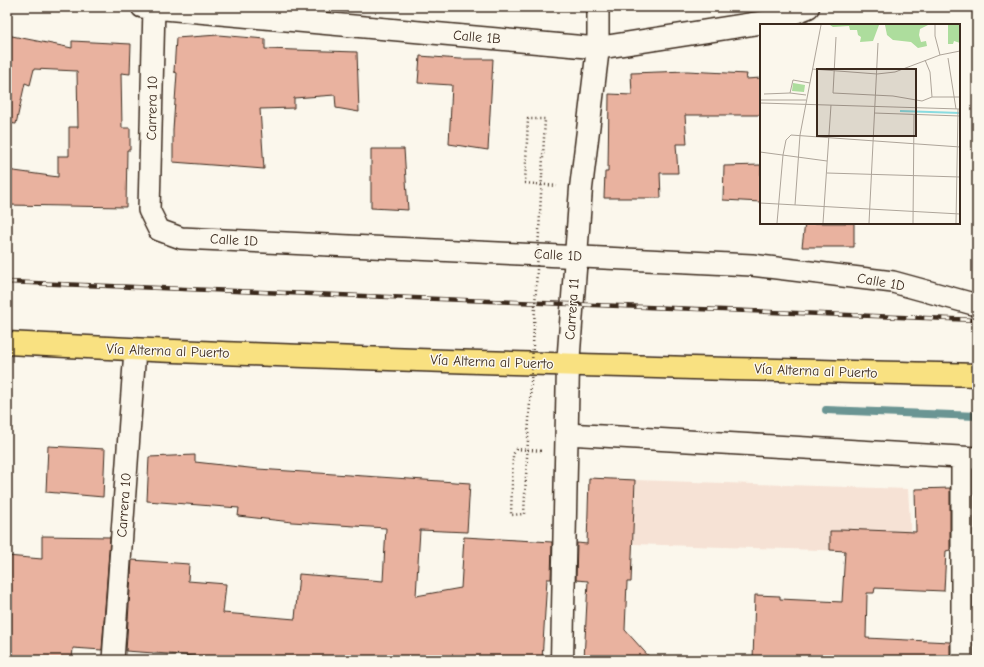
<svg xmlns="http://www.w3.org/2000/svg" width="984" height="667" font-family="'Comic Neue',sans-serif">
	<rect width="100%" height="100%" fill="#fbf7ec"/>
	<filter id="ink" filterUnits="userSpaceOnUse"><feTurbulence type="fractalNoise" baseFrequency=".025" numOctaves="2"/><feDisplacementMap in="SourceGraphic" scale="8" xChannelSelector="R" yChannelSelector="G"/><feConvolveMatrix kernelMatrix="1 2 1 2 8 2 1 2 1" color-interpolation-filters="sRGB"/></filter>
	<g filter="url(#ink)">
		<path fill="#f6e2d5" d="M635,480L908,489L912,553L633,544Z"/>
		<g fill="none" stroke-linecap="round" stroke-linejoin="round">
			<path stroke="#6a9593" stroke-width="8" d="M826,410L977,416"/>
		</g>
		<path fill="#e9b29f" stroke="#3b2a1e" d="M7,35L72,48V41L131,44L130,74L121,73L122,128H130V150H127L126,207L7,205V170L58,177V156H69V127H78L77,71L34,69L30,85L25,83L16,124L7,123Z
			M218,35L265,39V49L357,52L359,112L336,108L335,95L294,98V108L260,109L264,169L173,162V130L177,73L174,72L176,38Z
			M420,56L459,59H493L488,150L449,144L452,85L418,83Z
			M687,71L747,74L746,79L761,78V115H685L687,144H676L678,173H660L661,198H604L605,172H608L609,94L632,95L631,73Z
			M371,149H404L408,210L371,208Z
			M761,165V202L723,200L724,166Z
			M805,223H854V247H802Z
			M48,446L105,449L103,497L46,492Z
			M195,455V462L258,469L470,483L467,532L420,530L416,596L461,588L464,537L552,542L551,579H547L542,660H251L126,651L132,560L189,564L188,581L226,584L223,613L295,619L299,574L383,581L386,528L292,522L238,516L239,508L147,501L149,457Z
			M589,478L635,480L631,582H627L625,630L652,660H584L588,581L576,580L577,543L587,544Z
			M950,488V550L946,551L944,591L875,588L874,593H867L866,638L950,642V660H753L755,595L780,596V599L842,602L845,551L830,550V531H841V529L916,532L915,489Z
			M42,536L110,537L102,650L73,648L72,660H47L7,655V556L42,559Z"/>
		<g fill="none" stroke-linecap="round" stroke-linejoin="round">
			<g stroke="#3b2a1e" stroke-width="24">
				<path id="minor" d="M142,7L598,48V7
					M154,7L149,210L159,230L181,238L752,265L893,282L977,305
					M567,434L977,458
					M113,660L135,350
					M962,660V458"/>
			</g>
			<g stroke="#3b2a1e" stroke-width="25">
				<path id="tertiary" d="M562,660L568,365L581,188L598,48L772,21L808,7"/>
			</g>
			<g stroke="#3b2a1e" stroke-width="25">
				<path id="primary" d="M7,343C330,360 654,367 977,375"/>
			</g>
			<path stroke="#3b2a1e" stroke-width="2.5" stroke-dasharray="1 3" stroke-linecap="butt" d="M525,183L557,186
				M516,449L542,451"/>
			<use href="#minor" stroke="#fbf7ec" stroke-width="21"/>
			<use href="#tertiary" stroke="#fbf7ec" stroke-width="22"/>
			<use href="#primary" stroke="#f9e181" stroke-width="22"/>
			<g stroke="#3b2a1e" stroke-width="4.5">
				<path id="rail" d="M7,282L977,320"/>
			</g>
			<use href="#rail" stroke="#fbf7ec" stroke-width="3" stroke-dasharray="9" stroke-linecap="butt"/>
			<path stroke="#3b2a1e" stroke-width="2.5" stroke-dasharray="1 3" stroke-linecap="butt" d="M516,449L513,455L511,515L524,514L545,119H528L525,183"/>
		</g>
	</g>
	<g text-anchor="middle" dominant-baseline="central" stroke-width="3" stroke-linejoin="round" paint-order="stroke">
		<g font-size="14" fill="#3b2a1e" stroke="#fbf7ec">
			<text transform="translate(477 37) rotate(5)">Calle 1B</text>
			<text transform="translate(152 108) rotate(-89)">Carrera 10</text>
			<text transform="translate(234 240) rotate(3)">Calle 1D</text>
			<text transform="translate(558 255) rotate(3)">Calle 1D</text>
			<text transform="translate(881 282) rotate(10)">Calle 1D</text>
			<text transform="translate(572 309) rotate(-86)">Carrera 11</text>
			<text transform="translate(168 351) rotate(2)">Vía Alterna al Puerto</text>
			<text transform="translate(492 362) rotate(2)">Vía Alterna al Puerto</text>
			<text transform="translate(816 371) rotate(2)">Vía Alterna al Puerto</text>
			<text transform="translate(124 505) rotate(-86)">Carrera 10</text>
		</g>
	</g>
	<g transform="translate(760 24)">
		<rect width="200" height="200" fill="#fbf7ec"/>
		<path d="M70,1H119L113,17L100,18L101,13L98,11L97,6H90L89,2L73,3ZM125,1H168L160,5L159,11L161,18L166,17L167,22L158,24L151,18L133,16L127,11ZM188,1H200V19L194,17L193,20H188ZM33,59L45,61L44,68L32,67Z" fill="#addd9d"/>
		<path fill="none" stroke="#8adce1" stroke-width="2" d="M140,87L200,89"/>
		<path fill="none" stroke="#aea59a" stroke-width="1" d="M175,1V12L180,31M76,13L73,69L133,72L162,77L172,73H200M188,34L196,85M165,36L170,48L172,73M52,45L117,50L135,48L180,31L200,27M30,69L33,56L50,59M4,70L30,69L46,71M0,76H46M0,79L200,85M114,89L200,92M0,128L67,137M67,149L200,153M0,179L200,190M35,181L40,111L61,1M17,199L23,131L26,116L31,111L200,123M63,199L71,81M109,199L118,19M153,199L154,91M196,199L198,85"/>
		<path fill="#3b2a1e" fill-opacity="0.15" stroke="#3b2a1e" stroke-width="2" d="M57,45H156V112H57Z"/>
		<rect width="200" height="200" fill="none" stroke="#3b2a1e" stroke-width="2"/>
	</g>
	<rect width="984" height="667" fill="none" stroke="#fbf7ec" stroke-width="24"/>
	<rect x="12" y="12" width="960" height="643" fill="none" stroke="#3b2a1e" stroke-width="1.5" filter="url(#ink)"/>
</svg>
